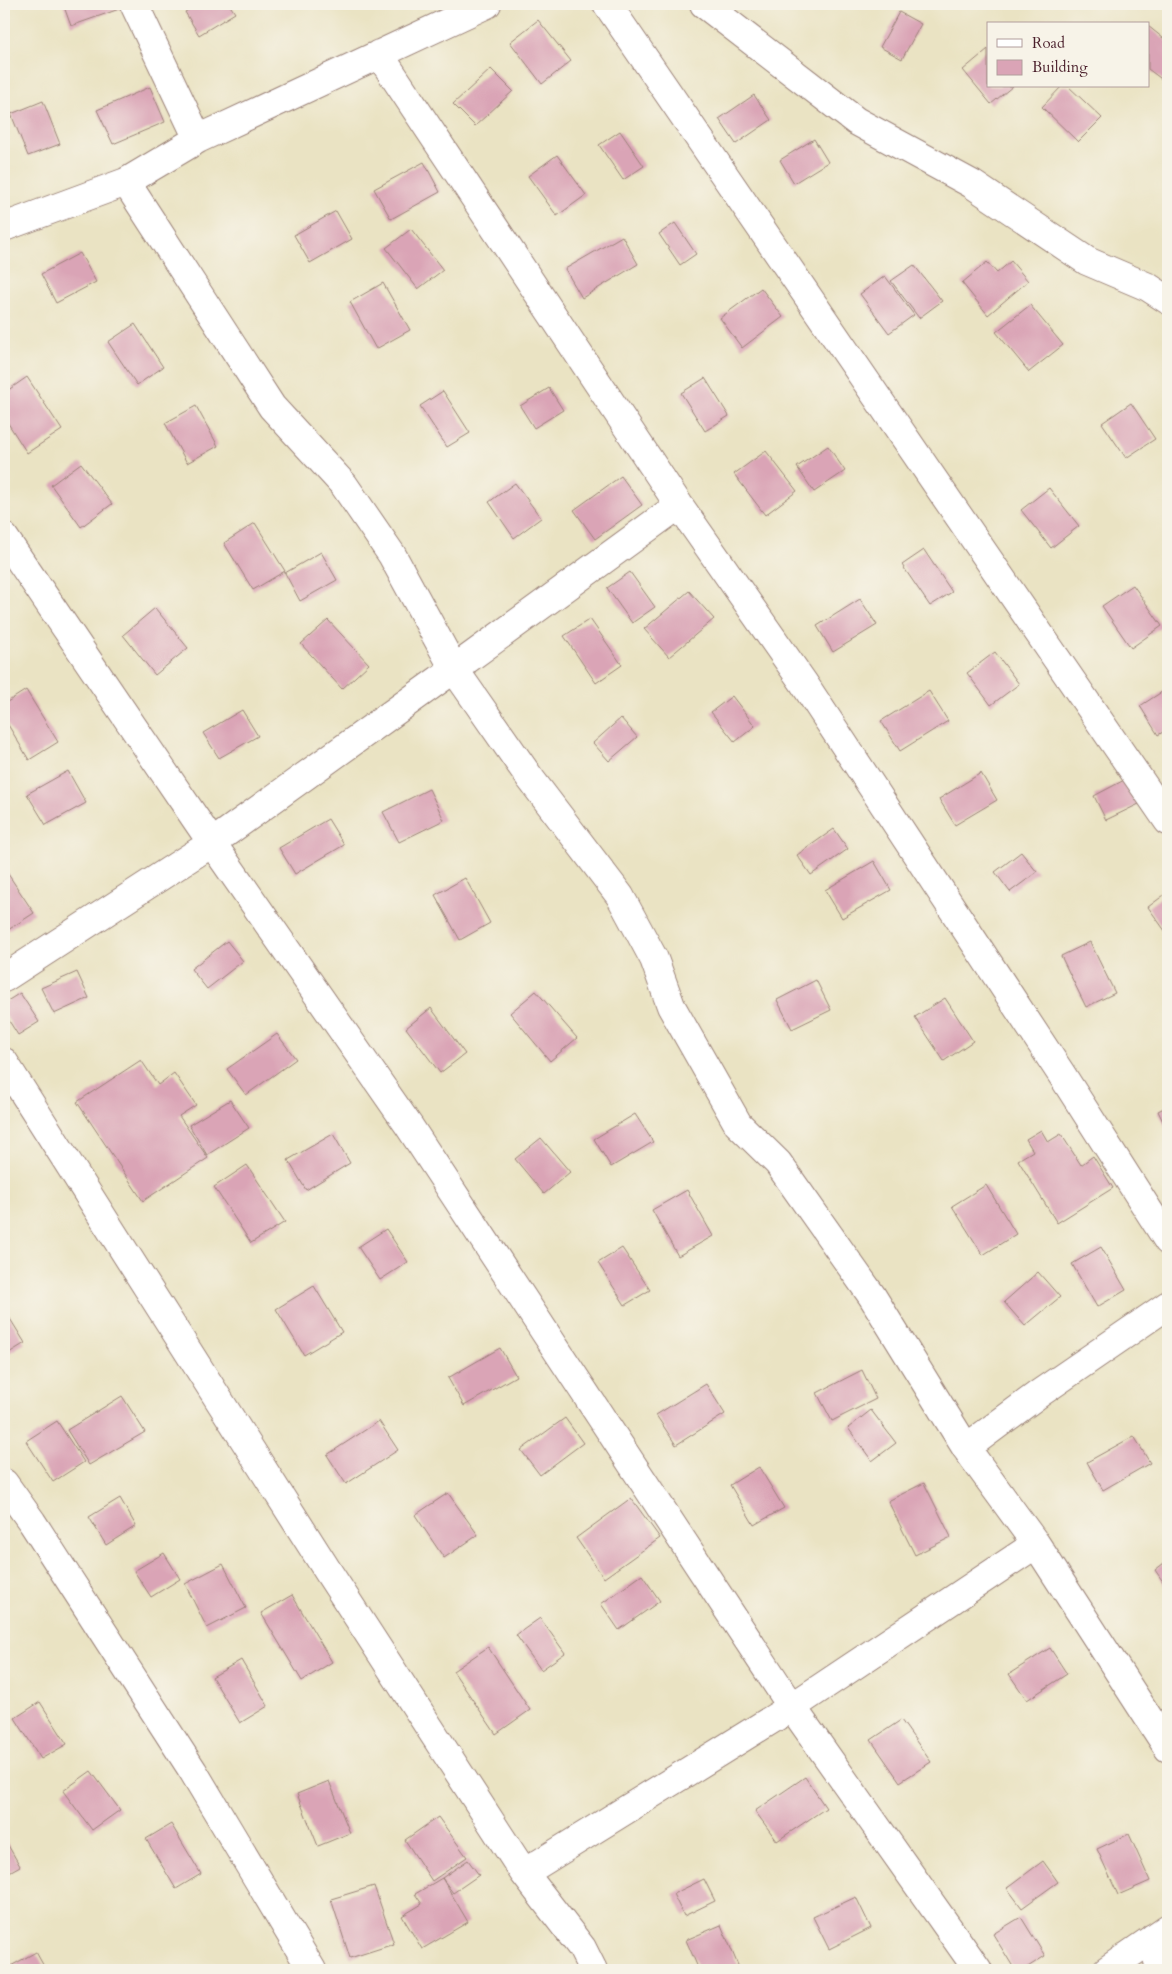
<svg xmlns="http://www.w3.org/2000/svg" width="1172" height="1974" font-family="Cardo,serif">
	<rect width="100%" height="100%" fill="#f7f3e8"/>
	<filter id="ink" filterUnits="userSpaceOnUse"><feTurbulence type="fractalNoise" baseFrequency=".02" numOctaves="2"/><feDisplacementMap in="SourceGraphic" scale="10" xChannelSelector="R" yChannelSelector="G"/><feConvolveMatrix kernelMatrix="1 2 1 2 8 2 1 2 1" color-interpolation-filters="sRGB"/></filter>
	<filter id="wash" filterUnits="userSpaceOnUse"><feTurbulence type="fractalNoise" baseFrequency=".0096" numOctaves="4" result="noise"/><feDisplacementMap in="SourceGraphic" scale="20" xChannelSelector="R" yChannelSelector="G"/><feGaussianBlur stdDeviation="1.12" result="paint"/><feColorMatrix in="noise" values="0 0 0 0 0 0 0 0 0 0 0 0 0 0 0 0 0 1.4 0 .05"/><feComposite in="paint" operator="in"/></filter>
	<g filter="url(#wash)">
		<rect width="100%" height="100%" fill="#eae3c3"/>
		<g id="blocks">
			<path fill="#daa4b6" d="M63,4H121L122,8L71,26Z
				M198,4H229L235,13L199,35L185,12Z
				M899,12L921,24L902,59L880,47Z
				M538,20L571,61L542,84L510,42Z
				M1148,26L1168,42V84L1148,69Z
				M988,49V86H1013L991,104L963,70Z
				M491,69L513,91L475,126L453,104Z
				M1062,86H1068L1102,118L1078,142L1042,107Z
				M150,87L165,122L113,144L97,110Z
				M754,95L771,120L736,144L719,119Z
				M43,101L60,144L28,156L11,114Z
				M620,131L644,166L623,180L599,145Z
				M814,139L828,162L794,183L780,160Z
				M557,155L586,195L557,216L528,176Z
				M424,162L440,192L391,219L374,189Z
				M336,211L352,239L310,263L294,235Z
				M675,223L696,254L680,265L659,234Z
				M411,229L443,270L418,289L386,248Z
				M622,236L638,264L582,298L565,269Z
				M80,253L96,282L56,303L41,274Z
				M1011,261L1028,281L988,315L962,283L987,262L997,273Z
				M914,265L942,301L919,318L891,281Z
				M885,276L914,315L889,333L860,294Z
				M383,283L410,330L376,349L350,302Z
				M761,288L783,317L742,348L720,318Z
				M1030,305L1063,345L1029,372L996,332Z
				M135,324L163,367L137,385L108,342Z
				M27,377L62,430L27,453L4,417V393Z
				M705,378L729,416L705,431L681,393Z
				M549,388L563,410L534,428L520,406Z
				M443,391L470,433L447,447L420,406Z
				M1131,403L1155,439L1126,458L1102,423Z
				M196,406L218,446L187,463L165,423Z
				M828,446L845,471L814,492L797,467Z
				M766,451L797,491L765,515L734,474Z
				M81,463L112,504L81,527L51,485Z
				M621,476L642,505L595,539L574,510Z
				M515,483L541,518L514,538L489,502Z
				M1049,488L1079,526L1051,548L1021,510Z
				M255,523L285,571L253,590L224,543Z
				M924,550L952,592L930,606L902,565Z
				M321,552L337,580L300,601L285,573Z
				M630,572L655,607L632,623L607,588Z
				M1133,585L1162,626L1131,648L1102,606Z
				M689,591L714,619L669,657L644,629Z
				M860,599L877,625L833,652L817,626Z
				M155,608L188,648L155,675L123,635Z
				M590,619L622,665L596,683L564,636Z
				M328,620L369,664L342,689L301,644Z
				M995,652L1019,684L991,705L967,673Z
				M1168,688V729L1158,735L1140,706Z
				M26,690L58,742L29,760L4,718V704Z
				M929,691L948,721L900,751L881,721Z
				M732,696L755,726L735,742L711,712Z
				M242,710L258,736L219,758L203,733Z
				M621,718L637,737L609,761L593,743Z
				M68,771L86,803L46,825L27,794Z
				M981,773L997,800L955,825L939,799Z
				M1128,778L1141,803L1106,820L1094,796Z
				M429,789L444,820L399,842L383,812Z
				M328,819L344,845L295,874L279,848Z
				M834,829L848,849L811,875L797,855Z
				M1021,852L1037,872L1010,892L995,872Z
				M874,861L891,890L842,918L825,890Z
				M4,868L34,913L5,932L4,931Z
				M465,878L490,923L460,940L435,895Z
				M1168,892V935L1148,907Z
				M227,941L243,961L207,989L191,969Z
				M1090,942L1115,993L1086,1007L1061,956Z
				M77,972L89,998L54,1014L41,988Z
				M816,980L831,1010L792,1029L777,1000Z
				M536,991L577,1038L550,1061L510,1013Z
				M20,993L39,1022L18,1035L4,1013V1003Z
				M945,998L973,1041L944,1061L915,1017Z
				M431,1008L465,1054L440,1073L406,1028Z
				M277,1034L296,1059L246,1095L227,1069Z
				M141,1060L158,1085L174,1073L196,1105L179,1116L208,1158L143,1201L77,1102Z
				M230,1100L249,1128L207,1155L189,1125Z
				M1168,1106V1132L1158,1111Z
				M635,1114L653,1142L611,1167L594,1139Z
				M1041,1130L1048,1142L1061,1134L1081,1165L1093,1156L1113,1188L1057,1223L1018,1160L1033,1151L1026,1139Z
				M333,1134L350,1163L306,1190L288,1160Z
				M541,1138L570,1172L544,1194L515,1159Z
				M247,1165L285,1222L251,1243L214,1187Z
				M986,1185L1016,1234L983,1255L952,1206Z
				M687,1190L713,1236L678,1256L652,1210Z
				M386,1229L408,1262L380,1280L358,1247Z
				M1101,1247L1126,1290L1097,1307L1072,1264Z
				M622,1248L650,1290L625,1305L598,1263Z
				M1038,1272L1060,1297L1025,1326L1004,1302Z
				M314,1286L342,1332L304,1355L276,1309Z
				M4,1309L25,1343L4,1356Z
				M500,1348L516,1376L464,1406L448,1378Z
				M862,1370L876,1399L832,1421L817,1393Z
				M706,1384L725,1414L676,1445L656,1415Z
				M122,1396L145,1432L89,1465L67,1430Z
				M871,1410L896,1443L872,1461L848,1428Z
				M565,1418L583,1443L540,1475L521,1450Z
				M57,1421L84,1462L53,1482L26,1441Z
				M379,1421L398,1450L346,1484L327,1455Z
				M1134,1436L1150,1463L1103,1490L1087,1462Z
				M759,1467L784,1508L754,1525L730,1485Z
				M924,1483L951,1537L915,1555L888,1501Z
				M448,1493L478,1535L444,1558L415,1515Z
				M120,1498L136,1526L106,1545L89,1517Z
				M631,1498L660,1538L604,1578L576,1538Z
				M164,1553L180,1579L151,1597L134,1571Z
				M1168,1560V1589L1155,1570Z
				M223,1564L246,1608L207,1628L185,1584Z
				M642,1575L660,1601L619,1630L601,1604Z
				M292,1595L332,1662L302,1681L261,1613Z
				M540,1618L565,1653L541,1670L516,1635Z
				M488,1647L530,1710L496,1734L453,1671Z
				M1050,1648L1067,1674L1027,1700L1009,1674Z
				M241,1660L268,1706L240,1723L212,1677Z
				M40,1702L67,1744L41,1759L15,1718Z
				M901,1720L931,1762L900,1782L871,1740Z
				M91,1771L120,1810L92,1830L63,1791Z
				M805,1777L826,1808L777,1841L755,1811Z
				M329,1781L350,1833L318,1846L297,1794Z
				M438,1817L467,1857L432,1881L405,1840Z
				M171,1824L201,1874L176,1889L146,1839Z
				M1129,1834L1150,1881L1118,1895L1097,1849Z
				M5,1840L20,1866L4,1875V1841Z
				M468,1860L479,1875L453,1893L442,1878Z
				M1043,1861L1058,1882L1022,1908L1007,1888Z
				M442,1878L468,1922L422,1949L402,1916L422,1904L415,1894Z
				M704,1879L715,1901L684,1916L673,1894Z
				M374,1886L394,1944L350,1958L331,1899Z
				M856,1897L871,1928L829,1949L813,1917Z
				M1021,1917L1045,1956L1023,1970H1015L993,1934Z
				M721,1925L740,1970H699L686,1940Z
				M36,1952L46,1970H11L9,1967Z"/>
		</g>
	</g>
	<g filter="url(#ink)">
		<use href="#blocks" fill-opacity="0" stroke="#9a8177" stroke-width="1"/>
		<g fill="none" stroke-linecap="round" stroke-linejoin="round">
			<g stroke="#9a8177" stroke-width="30">
				<path id="minor" d="M134,4L198,139
					M607,4L1168,821
					M704,4L856,121L972,184L1087,261L1148,287L1168,300
					M379,54L679,505L803,682L1062,1075L1168,1241
					M126,182L272,407L344,485L392,555L454,669L530,778L620,896L654,959L671,1006L738,1124L778,1163L872,1296L966,1448L1036,1544L1168,1748
					M4,227L126,182L198,139L487,4
					M4,537L212,843L409,1126L792,1707L978,1970
					M4,978L212,843L454,669L679,505
					M4,1062L329,1573L524,1873L582,1948L593,1970
					M966,1448L1040,1393L1168,1305
					M4,1483L32,1522L193,1771L312,1970
					M524,1873L792,1707L1036,1544
					M1153,1938L1160,1970
					M1107,1970L1168,1928"/>
			</g>
			<use href="#minor" stroke="#fff" stroke-width="28"/>
		</g>
	</g>
	<rect width="1172" height="1974" fill="none" stroke="#f7f3e8" stroke-width="20"/>
	<rect x="987" y="22" width="162" height="65" fill="#f7f3e8" stroke="#b29e9c"/>
	<rect x="997" y="39" width="25" height="8" fill="#ffffff" stroke="#b29e9c"/>
	<text x="1032" y="48" font-size="15" fill="#4a1f2b">Road</text>
	<rect x="997" y="60" width="25" height="15" fill="#daa4b6" stroke="#b29e9c"/>
	<text x="1032" y="72" font-size="15" fill="#4a1f2b">Building</text>
</svg>
